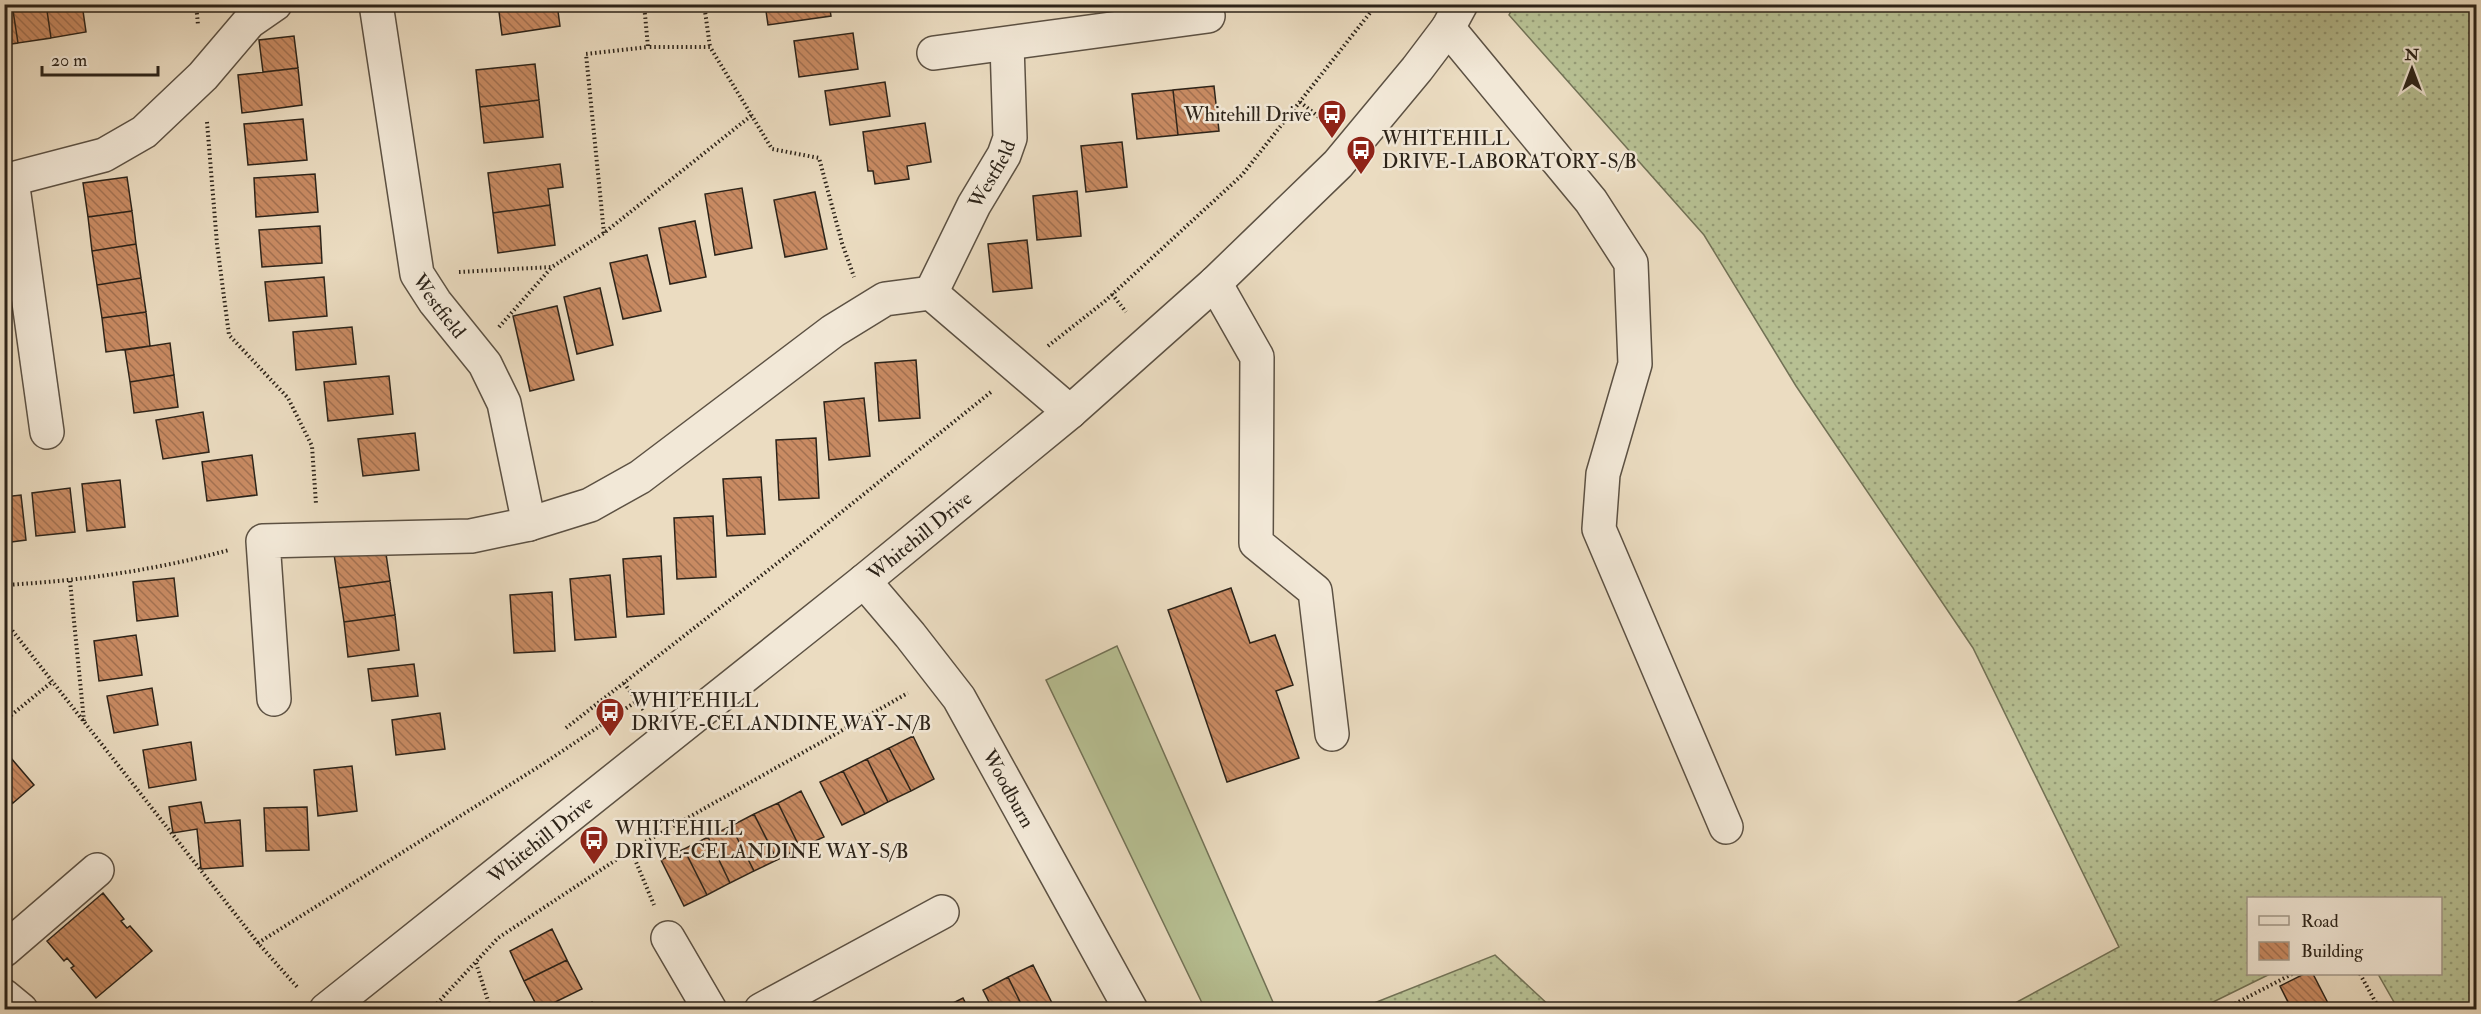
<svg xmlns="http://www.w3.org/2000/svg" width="2481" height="1014" font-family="'IM FELL Double Pica',serif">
	<defs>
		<pattern id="grass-dots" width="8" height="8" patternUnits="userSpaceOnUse" patternTransform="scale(1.5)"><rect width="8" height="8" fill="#b7c093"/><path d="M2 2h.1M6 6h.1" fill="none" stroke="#959c77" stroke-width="1.8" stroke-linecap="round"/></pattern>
		<pattern id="building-back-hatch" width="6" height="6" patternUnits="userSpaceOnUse" patternTransform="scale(1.5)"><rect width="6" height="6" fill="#c98b63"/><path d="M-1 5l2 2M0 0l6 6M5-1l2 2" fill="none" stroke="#a37151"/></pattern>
	</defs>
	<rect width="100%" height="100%" fill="#ebdcc1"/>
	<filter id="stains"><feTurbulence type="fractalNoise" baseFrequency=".00333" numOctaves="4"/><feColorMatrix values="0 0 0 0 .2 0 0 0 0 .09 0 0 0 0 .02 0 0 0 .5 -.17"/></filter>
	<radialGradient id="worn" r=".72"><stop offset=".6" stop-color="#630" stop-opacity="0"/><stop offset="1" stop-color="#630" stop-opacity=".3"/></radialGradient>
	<path fill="url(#grass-dots)" stroke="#727256" stroke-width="1.5" d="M1515,4L2476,5V1009H2398L2378,974H2440V898H2248V974H2270L2199,1009H2004L2119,947L1973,648L1796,386L1704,235L1509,15Z
		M1495,955L1553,1009H1359Z"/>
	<path fill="#b7c093" stroke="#727256" stroke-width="1.5" d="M1117,646L1276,1009H1205L1046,680Z"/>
	<path fill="url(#building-back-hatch)" stroke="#2c2319" stroke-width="1.5" d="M4,4H12L18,43L4,45Z
		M12,4H46L51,38L18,43Z
		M46,4H82L86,32L51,38Z
		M498,4H557L560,26L502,35Z
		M765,4H829L831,16L768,25Z
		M853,33L858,69L799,77L794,41Z
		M294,36L298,68L263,72L259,40Z
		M535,64L539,100L480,107L476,70Z
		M298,68L302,105L242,113L238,75Z
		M885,82L890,116L830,125L825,91Z
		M1214,86L1219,131L1178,135L1173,90Z
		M1173,90L1178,135L1137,139L1132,94Z
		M539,100L543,137L484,143L480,107Z
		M303,119L307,160L248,165L244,124Z
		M925,123L931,162L907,166L909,179L875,184L873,171H868L863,132Z
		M1122,142L1127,187L1086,192L1081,146Z
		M560,164L563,187L548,189L550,205L493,213L488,173Z
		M315,174L318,212L256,217L254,178Z
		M127,177L132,211L88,217L83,183Z
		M742,188L752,248L715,255L705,194Z
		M1077,191L1081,236L1037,240L1033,196Z
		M815,192L827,249L785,257L774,200Z
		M550,205L555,245L498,253L493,213Z
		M132,211L136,244L92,251L88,217Z
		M695,221L706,277L670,284L659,228Z
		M320,226L322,263L262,267L259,230Z
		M1027,240L1032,288L993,292L988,244Z
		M136,244L141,278L97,285L92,251Z
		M647,255L661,311L623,319L610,263Z
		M324,277L327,316L269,321L265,282Z
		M141,278L146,312L102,318L97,285Z
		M600,288L613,345L577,354L564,297Z
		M557,306L574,380L530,391L513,316Z
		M146,312L150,346L106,352L102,318Z
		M352,327L356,364L296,370L293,332Z
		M170,343L174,375L130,382L125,350Z
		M916,360L920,418L879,421L875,363Z
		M174,375L178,407L134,413L130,382Z
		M389,376L393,414L328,421L324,382Z
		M864,398L870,456L829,460L824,402Z
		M203,412L209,452L163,459L156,420Z
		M415,433L419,470L363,476L358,439Z
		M816,438L819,498L779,500L776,440Z
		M252,455L257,495L207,501L202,462Z
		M761,477L765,534L727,536L723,479Z
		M120,480L125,527L87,531L82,484Z
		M70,488L75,532L36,536L32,493Z
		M21,495L26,540L4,543V497Z
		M713,516L716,577L677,579L674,518Z
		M385,547L390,581L339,588L334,554Z
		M661,556L664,614L627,617L623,559Z
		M610,575L616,637L575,640L570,579Z
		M174,578L178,616L137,621L133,582Z
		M390,581L395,615L344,622L339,588Z
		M1231,588L1250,643L1275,635L1293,685L1276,691L1299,758L1227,782L1168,610Z
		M552,592L555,651L514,653L510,595Z
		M395,615L399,650L348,657L344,622Z
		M136,635L142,675L99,681L94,641Z
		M414,664L418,696L372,701L368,669Z
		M152,688L158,725L114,733L107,696Z
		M440,713L445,749L396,755L392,720Z
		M913,736L934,779L911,791L889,748Z
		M191,742L196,780L149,788L143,750Z
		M889,748L911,791L888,802L867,759Z
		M5,751L34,785L13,803L4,793Z
		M867,759L888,802L865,814L843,771Z
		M352,766L357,811L318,816L314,770Z
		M843,771L865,814L842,825L820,782Z
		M801,791L824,837L800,848L778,803Z
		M4,793L13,803L4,810Z
		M201,802L205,823L240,820L243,866L201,869L197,829L173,833L169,807Z
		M778,803L800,848L777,860L754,814Z
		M307,807L309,850L266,851L264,808Z
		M754,814L777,860L754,871L731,826Z
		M731,826L754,871L730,883L708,837Z
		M708,837L730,883L707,895L684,849Z
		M684,849L707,895L684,906L661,860Z
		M103,893L124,919L121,921L127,928L130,926L152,951L96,998L71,968L74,966L67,958L64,961L47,941Z
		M552,929L567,960L524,981L510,951Z
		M567,960L582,989L539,1010L524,981Z
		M1033,965L1055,1009L1053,1010H1024L1008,977Z
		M2304,974H2313L2331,1009L2292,1010L2280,986Z
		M1008,977L1024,1010H993L983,990Z
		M963,998L969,1010H939Z
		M592,1002L595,1010H578Z"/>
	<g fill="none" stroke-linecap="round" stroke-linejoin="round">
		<g stroke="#5c5143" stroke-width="36">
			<g id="minor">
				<path id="s1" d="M376,4L417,274L435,302L485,364L504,403L529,524"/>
				<path d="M1448,28L1591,201L1631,263L1635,364L1603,474L1599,529L1726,827"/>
				<path d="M934,53L1208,16"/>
				<path d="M12,180L47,432"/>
				<path d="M4,181L104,155L144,132L203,76L249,22L275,4"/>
				<path d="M1215,283L1257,357L1256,543L1315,591L1332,734"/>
				<path id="s2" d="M931,293L974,205L1004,155L1010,138L1007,44"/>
				<path id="s3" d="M864,581L910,635L959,698L1131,1010"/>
				<path d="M274,699L263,541L471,536L529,524L590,505L640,477L833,331L885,299L931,293L1070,412"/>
				<path d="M668,938L710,1010"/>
				<path d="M4,950L97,870"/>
				<path d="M4,996L21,1010"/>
				<path id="s4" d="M326,1010L864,581L1070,412L1215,283L1338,164L1417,69L1448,28L1461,4"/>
				<path d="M761,1010L942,912"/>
			</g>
		</g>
		<path stroke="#2c2319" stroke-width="4" stroke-dasharray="1.5 3" stroke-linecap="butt" d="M196,4L198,25
			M644,4L648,47H710L772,149L819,158L842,243L854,277
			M704,4L710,47
			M1300,102L1325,122
			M207,122L217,244L229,335L288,398L312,446L316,504
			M604,233L586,54L648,47
			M459,272L552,267L604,233L752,115
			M1112,294L1126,312
			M499,327L552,267
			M1048,346L1104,302L1242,175L1377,4
			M70,581L84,721
			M4,585C80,581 156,570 229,550
			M4,620L258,943L298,988
			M624,683L645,712
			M4,721L53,681
			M566,728L803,543L991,392
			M631,850L654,905
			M258,943L543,764L637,701
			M476,963L491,1010
			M2360,974L2380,1010
			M431,1010L498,938L631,850L908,693
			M2223,1010L2292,974"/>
		<use href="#minor" stroke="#f2e8d7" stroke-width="33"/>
	</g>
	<defs>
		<g id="bus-pin" transform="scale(1.5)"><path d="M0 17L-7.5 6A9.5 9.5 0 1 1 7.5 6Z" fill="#8f2418" stroke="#f2e8d7"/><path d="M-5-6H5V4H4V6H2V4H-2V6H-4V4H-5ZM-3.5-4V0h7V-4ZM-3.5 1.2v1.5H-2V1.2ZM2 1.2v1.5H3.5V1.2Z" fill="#fff"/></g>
	</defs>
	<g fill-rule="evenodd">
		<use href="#bus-pin" x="1332" y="114"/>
		<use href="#bus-pin" x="1361" y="150"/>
		<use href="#bus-pin" x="610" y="712"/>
		<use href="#bus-pin" x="594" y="840"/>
	</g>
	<g text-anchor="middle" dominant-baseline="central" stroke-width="5" stroke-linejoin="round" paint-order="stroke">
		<g font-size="20" fill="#2c2319" stroke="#f2e8d7" text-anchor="start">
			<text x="1311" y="114" text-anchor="end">Whitehill Drive</text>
			<text x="1382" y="138">WHITEHILL<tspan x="1382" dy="23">DRIVE-LABORATORY-S/B</tspan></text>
			<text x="631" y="700">WHITEHILL<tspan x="631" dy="23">DRIVE-CELANDINE WAY-N/B</tspan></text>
			<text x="615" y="828">WHITEHILL<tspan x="615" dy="23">DRIVE-CELANDINE WAY-S/B</tspan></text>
		</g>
		<g font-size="20" fill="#2c2319" stroke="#f2e8d7">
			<text stroke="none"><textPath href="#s2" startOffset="134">Westfield</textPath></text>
			<text stroke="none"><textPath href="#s1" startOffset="312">Westfield</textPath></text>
			<text stroke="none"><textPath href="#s4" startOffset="760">Whitehill Drive</textPath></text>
			<text stroke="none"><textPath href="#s3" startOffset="254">Woodburn</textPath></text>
			<text stroke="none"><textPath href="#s4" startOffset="274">Whitehill Drive</textPath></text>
		</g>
	</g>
	<rect width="2481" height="1014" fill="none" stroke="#ebdcc1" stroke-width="24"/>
	<rect x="6" y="6" width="2469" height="1002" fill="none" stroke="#2c2319" stroke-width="3"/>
	<rect x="12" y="12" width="2457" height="990" fill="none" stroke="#2c2319" stroke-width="1.5"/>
	<rect x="2247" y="897" width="195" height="78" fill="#f2e8d7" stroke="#a3998b" stroke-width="1.5"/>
	<rect x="2259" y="916" width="30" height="9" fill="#f2e8d7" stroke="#a3998b" stroke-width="1.5"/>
	<text x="2301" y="927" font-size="18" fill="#2c2319">Road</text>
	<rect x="2259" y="942" width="30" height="18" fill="url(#building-back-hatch)" stroke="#a3998b" stroke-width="1.5"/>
	<text x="2301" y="957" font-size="18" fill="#2c2319">Building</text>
	<g transform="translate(2412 69)" stroke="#f2e8d7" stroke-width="4.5" paint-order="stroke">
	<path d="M0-4.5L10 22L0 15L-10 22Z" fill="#2c2319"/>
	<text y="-9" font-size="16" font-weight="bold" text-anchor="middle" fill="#2c2319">N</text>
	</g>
	<path d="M42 66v9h116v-9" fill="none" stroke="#2c2319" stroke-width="3"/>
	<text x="51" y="66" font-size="18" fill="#2c2319" stroke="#f2e8d7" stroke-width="4.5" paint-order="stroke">20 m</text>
	<rect width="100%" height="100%" filter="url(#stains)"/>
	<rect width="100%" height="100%" fill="url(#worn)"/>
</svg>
